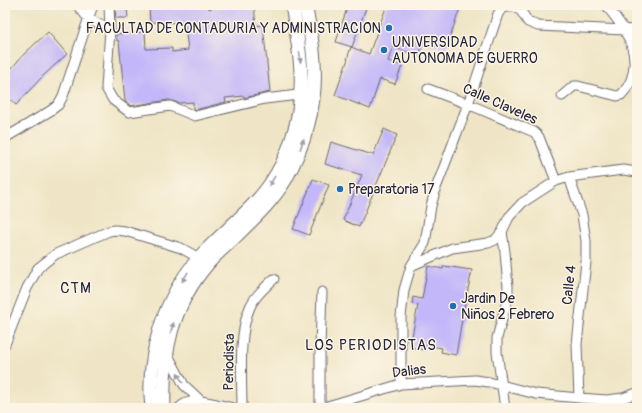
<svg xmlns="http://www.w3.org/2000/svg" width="642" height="413" font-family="Pangolin,sans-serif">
	<rect width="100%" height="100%" fill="#fcf5e5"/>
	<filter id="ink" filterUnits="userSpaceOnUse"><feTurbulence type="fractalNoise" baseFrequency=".025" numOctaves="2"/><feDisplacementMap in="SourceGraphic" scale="8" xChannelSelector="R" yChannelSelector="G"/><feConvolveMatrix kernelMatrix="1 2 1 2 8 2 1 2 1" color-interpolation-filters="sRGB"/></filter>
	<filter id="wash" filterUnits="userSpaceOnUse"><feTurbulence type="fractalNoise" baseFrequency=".012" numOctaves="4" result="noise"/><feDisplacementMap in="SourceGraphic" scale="16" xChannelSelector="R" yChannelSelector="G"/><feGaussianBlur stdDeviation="0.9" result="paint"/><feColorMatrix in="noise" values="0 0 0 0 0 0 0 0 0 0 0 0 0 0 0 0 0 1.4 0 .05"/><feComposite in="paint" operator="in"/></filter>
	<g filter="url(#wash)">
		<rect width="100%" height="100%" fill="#efe5c6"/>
		<g id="blocks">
			<path fill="#c3b7f9" d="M177,5H207L209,9L219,5H254L256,26L263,25L270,92L244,98V96L225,98L226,102L195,110L193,109V102L179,103L169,100L131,106L125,101L119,41H117L116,34L145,32L146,49L172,48V52L188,50L185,26L182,27L181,23L150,22L149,6Z
				M348,5H367L352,47L336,42Z
				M387,5H461L446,49L423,42L419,56L393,47L388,61L402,66L395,84L380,79L370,109L335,95L348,59H347L351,47L369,54Z
				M115,8H127L128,18H116Z
				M48,32L67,54L43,76L16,105L5,95V76L23,55Z
				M384,129L397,135L359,227L343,220L362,175L325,164L331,142L373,155Z
				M313,179L329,185L309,235L293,229Z
				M428,266L443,269L444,266L472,270L463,313L456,355L441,352L442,348L426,345L425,350L410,347L418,305L412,304L413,297L422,299Z"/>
		</g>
	</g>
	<g filter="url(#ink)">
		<use href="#blocks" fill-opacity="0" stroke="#6a666c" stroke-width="1"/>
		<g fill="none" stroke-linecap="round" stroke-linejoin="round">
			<g stroke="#6a666c" stroke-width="11">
				<path id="street" d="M77,5L89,19L110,30
					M109,5L110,30L106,88L113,100L129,112L170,106L195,116L265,99L306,94
					M428,89L468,104L534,132L539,137L556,181
					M562,96L574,86H578L617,96L621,95C639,77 637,50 624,30C619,21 612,13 606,5
					M5,138L50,111L58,105L63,96L93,5
					M569,177L582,215L586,241V262L577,344L579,398
					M502,232L505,252L508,287V297L497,338V352L505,408
					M411,266L452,248L488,243L495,240L502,232L509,217L522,203L556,181L569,177L623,170L637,172
					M5,344L27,288L38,268L56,254L109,231L115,230L125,231L181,248L199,258
					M167,353L184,385L200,400
					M401,384V317L404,290L411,266L425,243L431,206L436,188L468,104L498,14L502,8L508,7H515L521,11L528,22L538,26L625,30L637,29
					M179,408C193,394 216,405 233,408
					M242,408C242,379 238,334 250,307C255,296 265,287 274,279
					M320,408V346L322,292
					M321,408L401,384L475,380L489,382L536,394L579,398L607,400L623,398L637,393"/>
			</g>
			<g stroke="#6a666c" stroke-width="15">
				<path id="primary" d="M152,408C146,355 164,299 198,259C215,240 235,224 252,206C270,188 284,164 292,139C308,92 300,52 292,5
					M164,408C162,352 171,306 209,262C217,253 227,245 235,237C253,219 272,202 285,180C305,144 317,103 314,62C313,43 309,24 305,5"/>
			</g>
			<use href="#street" stroke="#fff" stroke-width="9"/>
			<use href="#primary" stroke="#fff" stroke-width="13"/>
		</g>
		<defs><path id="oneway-solid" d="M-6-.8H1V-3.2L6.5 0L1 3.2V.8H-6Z"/></defs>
		<g fill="#9c9ca7">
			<use href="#oneway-solid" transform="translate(300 57) rotate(84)"/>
			<use href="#oneway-solid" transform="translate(302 144) rotate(-71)"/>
			<use href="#oneway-solid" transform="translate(272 181) rotate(121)"/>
			<use href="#oneway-solid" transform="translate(185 277) rotate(122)"/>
			<use href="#oneway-solid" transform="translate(172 328) rotate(-73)"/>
			<use href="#oneway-solid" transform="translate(180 378) rotate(-121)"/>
		</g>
	</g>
	<g fill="#1f6fb2" stroke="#fcf5e5" stroke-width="1.5">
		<circle cx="389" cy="28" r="4"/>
		<circle cx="384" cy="50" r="4"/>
		<circle cx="340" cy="189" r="4"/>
		<circle cx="453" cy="306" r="4"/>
	</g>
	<g text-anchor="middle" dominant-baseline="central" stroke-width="3" stroke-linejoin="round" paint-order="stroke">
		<g font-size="14" fill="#22223b" stroke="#fcf5e5" text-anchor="start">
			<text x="381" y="28" text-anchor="end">FACULTAD DE CONTADURIA Y ADMINISTRACION</text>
			<text x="392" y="42">UNIVERSIDAD<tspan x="392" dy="16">AUTONOMA DE GUERRO</tspan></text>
			<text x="348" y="189">Preparatoria 17</text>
			<text x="461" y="298">Jardin De<tspan x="461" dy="16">Niños 2 Febrero</tspan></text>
		</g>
		<g font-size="14" fill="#22223b" stroke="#fcf5e5">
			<text transform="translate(500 104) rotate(24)">Calle Claveles</text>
			<text transform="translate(569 285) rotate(-84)">Calle 4</text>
			<text transform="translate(229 362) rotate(-89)">Periodista</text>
			<text transform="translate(409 371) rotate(-7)">Dalias</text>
		</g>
		<g font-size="15" letter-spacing="1" fill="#22223b" stroke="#fcf5e5">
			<text x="76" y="288">CTM</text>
			<text x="371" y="345">LOS PERIODISTAS</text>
		</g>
	</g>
	<rect width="642" height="413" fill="none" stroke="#fcf5e5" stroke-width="20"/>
</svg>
